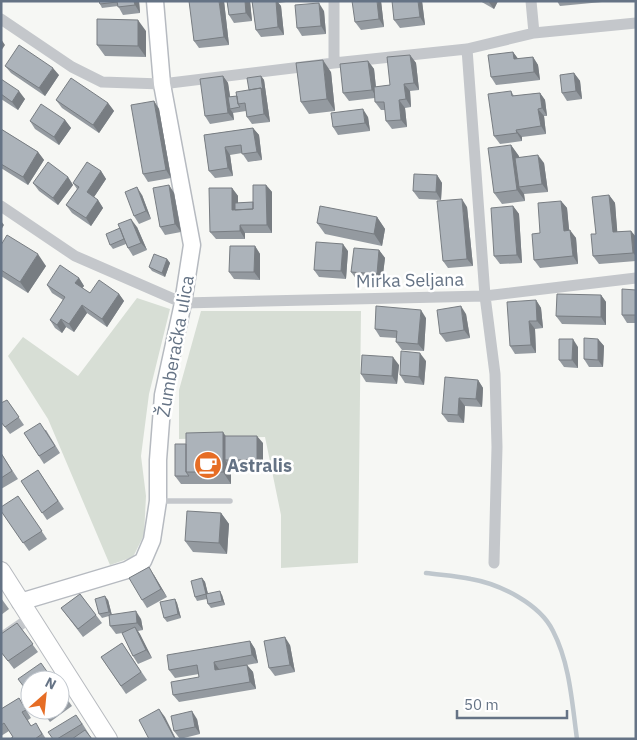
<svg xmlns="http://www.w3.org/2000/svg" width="637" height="740" font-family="'IBM Plex Sans',sans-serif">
	<rect width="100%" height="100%" fill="#f6f7f4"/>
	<path fill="#d7ded5" d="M137,298L170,309L149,394L141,456L146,496L144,535L133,557L110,565L48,419L8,356L23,337L78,376Z
		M201,311H361L358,563L281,568V515L265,437L179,439V390Z"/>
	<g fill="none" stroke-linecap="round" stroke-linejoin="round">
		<path stroke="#bfc7cd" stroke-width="4.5" d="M426,573C441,575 457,576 471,579C500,584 540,604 553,631C570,664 572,703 577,739"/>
		<g stroke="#b6bac0" stroke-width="19">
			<path id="secondary" d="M20,602L127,570L143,561L152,540L158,501V460L163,395L183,303L192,245L162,84L155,1"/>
		</g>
		<g stroke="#b7babf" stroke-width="20">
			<path id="primary" d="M1,571L108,739"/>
		</g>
		<path stroke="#c4c7cb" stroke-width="5.5" d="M160,501H230"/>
		<path stroke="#c4c7cb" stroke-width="11" d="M334,1V63
			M531,1L534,33
			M1,19L72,67L102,82L162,84L334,63L467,49L534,33L636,23
			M467,49L485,296L495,374L497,447L494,563
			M1,206L75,256L183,303L485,296L636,278
			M1,638L30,618"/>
		<use href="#secondary" stroke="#fff" stroke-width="16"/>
		<use href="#primary" stroke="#fff" stroke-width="18"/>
	</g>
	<path fill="#949aa0" d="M99,1H139L140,13L123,15L118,6L102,8L100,4Z
		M224,1L229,45L199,48L194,41Z
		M227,1H250L252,21L234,23L229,15Z
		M252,1H294L278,3L281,6L284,35L261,37L256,30Z
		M381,1L384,27L361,30L355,22Z
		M422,1L425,25L400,28L394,20Z
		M480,1H498L494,9Z
		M557,1H602V2L560,6Z
		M324,11L326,34L302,36L297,28Z
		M146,31V57L105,56L97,45Z
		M513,52L518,59L533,57L538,65L540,80L496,85L491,77Z
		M410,55L416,63L419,90L410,91L411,107L405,108L407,127L392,129L386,121L385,110H381L375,102V98L349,101L343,93L368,61L374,69L376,87L390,85Z
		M5,66L59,75L45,96L11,73Z
		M331,72L335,111L309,114L301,102Z
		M574,73L580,81L582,99L567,101L562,93Z
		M223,76L228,83L230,97L237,96L249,90L261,76L264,80L270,122L252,124L247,117L246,111L233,113L234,120L210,124L205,116Z
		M1,79L25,99L18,110L1,99Z
		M511,91L514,96L540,93L545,100L547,116H544L546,134L522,137V141L500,144L494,136Z
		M56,100L108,103L114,111L99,133L62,108Z
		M154,101L159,109L171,178L148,182L143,174Z
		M368,117L370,131L338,135L333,127Z
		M65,120L71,128L59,145L35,129L30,121Z
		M253,128L259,135L262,160L248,162L242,153L230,155L233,176L215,178L209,171L204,135Z
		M1,129L38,152L44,160L28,185L1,168Z
		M511,145L519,157L544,163L548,192L524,194L525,201L502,204L494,193Z
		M101,171L106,179L94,197L98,200L103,208L91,226L72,213L66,205L77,189L73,183Z
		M437,175L442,183L441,200L419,199L413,191Z
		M68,177L73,185L58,205L39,191L33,183Z
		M169,185L174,193L181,232L165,235L160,227Z
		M266,185L272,192V233H245V239H216L210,232L232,188L238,196V203L253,202Z
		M142,195L151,219L139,224L134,216Z
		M609,195L615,203L617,232L631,231L636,237V261L599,264L593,256L596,234Z
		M561,201L567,208L569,231L576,238L578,264L540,268L534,260Z
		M513,206L519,214L522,263L500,264L494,256Z
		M467,207L473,266L448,268L443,261Z
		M377,217L385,229L382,246L325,234L317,223Z
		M137,227L147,250L133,256L128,248L126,244L113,249L110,245Z
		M1,245L46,266L28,293L1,276Z
		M255,246L260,254V280L234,279L229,272Z
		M379,250L385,258L382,282L357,280L351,272Z
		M348,251L346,279L319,277L314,270Z
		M167,259L170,263L165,277L152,271L149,267Z
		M79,278L84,286L82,288L90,293L119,294L124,301L107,327L87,313L74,332L66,327L62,333L55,328L50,320L63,300L52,293L47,285Z
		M636,290V323H627L622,315Z
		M601,295L606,302V325L562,324L556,316Z
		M536,300L541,308L543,328L535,329L536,353L515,354L510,346Z
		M466,314L470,338L446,342L440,334Z
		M426,318L424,351L402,350L396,342V338L380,337L375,329Z
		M598,339L604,346L603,367H589L584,359Z
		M578,347V368L564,367L559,360Z
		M426,361L424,385L405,383L400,375Z
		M399,365L397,384L366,382L361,374Z
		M478,380L483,388L482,407L465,406L464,423L448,422L442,414Z
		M7,400L24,425L10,434L1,422Z
		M46,430L60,453L44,464L24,433Z
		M225,436L263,443V468H231V484H181L175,476L186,444Z
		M1,453L18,479L1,489Z
		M38,470L64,509L47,520L21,481Z
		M18,496L47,539L29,551L1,511Z
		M221,513L229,524L227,554L193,552L185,541Z
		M154,575L167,597L147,608L142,600Z
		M202,578L205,582L208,594L222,595L225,605L211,608L208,604L207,599L197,601L195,597Z
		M80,594L102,623L83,637L61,608Z
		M1,598L9,609L1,615Z
		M175,599L177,603L181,618L167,622L164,618Z
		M108,600L112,615L141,619L143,630L138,631L152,658L138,664L133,656L122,633L116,634L110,626L109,616L102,618L99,614Z
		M17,623L38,652L14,669L1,652Z
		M250,641L255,649L258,663L247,665L253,672L256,689L179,702L173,695L199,677V674L175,678L169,670Z
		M122,643L147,680L126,694L101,657Z
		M290,645L295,672L275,676L269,668Z
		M60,689L72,706L50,722L41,710H60Z
		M19,698L31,718L28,720L31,726L41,731L46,739H10L13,737L9,731L1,736V709Z
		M197,719L200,734L180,739L174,731Z
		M82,723L92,739H53Z"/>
	<path fill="#787d82" d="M134,1H139L140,13L135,5Z
		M219,1H224L229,45L224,37Z
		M245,1H250L252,21L246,13Z
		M276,1H277L281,6L284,35L278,27Z
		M377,1H381L384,27L379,19Z
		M418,1H422L425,25L420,17Z
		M488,1H498L494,9Z
		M319,3L324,11L326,34L321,26Z
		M138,20L146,31V57L138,46Z
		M1,39L5,45L1,51Z
		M513,52L519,60L514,59Z
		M410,55L416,63L419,90L414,83Z
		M533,57L538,65L540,80L534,72Z
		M323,60L331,72L335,111L327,99Z
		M368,61L374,69L377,98L372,90Z
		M53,68L59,75L45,96L39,88Z
		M574,73L580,81L582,99L576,91Z
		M223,76L228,83L232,109H230L233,113L234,120L228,113Z
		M261,76L264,80L270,122L264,114L261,88Z
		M404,84L410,91L411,107L406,99Z
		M19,91L25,99L18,110L12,102Z
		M540,93L545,100L547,116L542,108Z
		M399,100L405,108L407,127L401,120Z
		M154,101L159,109L171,178L166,170Z
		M108,103L114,111L99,133L93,125Z
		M363,109L368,117L370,131L365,123Z
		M538,109L544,116L546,134L541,126Z
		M65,120L71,128L59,145L54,137Z
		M253,128L259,135L262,160L257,152Z
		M516,130L522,137V141L517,133Z
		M511,145L519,156L523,186L519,187L524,194L525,201L517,190Z
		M225,147L230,155L233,176L228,168Z
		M38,152L44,160L28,185L23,177Z
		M538,155L544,163L548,192L542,184Z
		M101,171L106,179L92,200L87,192Z
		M437,175L442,183L441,200L436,192Z
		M68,177L73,185L58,205L53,198Z
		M169,185L174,193L181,232L175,224Z
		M266,185L272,192V233L267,225Z
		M137,187L142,195L151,219L146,211Z
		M232,188L238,196V214L232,210Z
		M609,195L615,203L618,240L613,232Z
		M462,199L467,207L473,266L467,259Z
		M98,200L103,208L91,226L86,218Z
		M561,201L567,208L570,239L564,231Z
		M513,206L519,214L522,263L517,255Z
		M377,217L385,229L382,246L374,234Z
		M131,219L137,227L147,250L141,243Z
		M1,221L4,225L1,230Z
		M240,225L245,233V239L240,231Z
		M570,230L576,238L578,264L573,256Z
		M631,231L636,237V256L633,253Z
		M343,244L348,251L346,279L341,271Z
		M255,246L260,254V280L254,272Z
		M379,250L385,258L382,282L377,274Z
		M38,254L46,266L28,293L20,282Z
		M167,259L170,263L165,277L162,273Z
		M79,278L84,286L80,291L75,283Z
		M119,294L124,301L107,327L102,319Z
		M601,295L606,302V325L601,317Z
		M536,300L541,308L543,328L537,321Z
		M82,305L87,313L74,332L69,324Z
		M461,306L466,314L470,338L464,330Z
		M421,310L426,318L424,351L418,344Z
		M61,319L66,327L62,333L57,325Z
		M529,321L535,329L536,353L531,345Z
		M573,339L578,347V368L572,360Z
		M598,339L604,346L603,367L598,360Z
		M420,353L426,361L424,385L419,377Z
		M393,357L399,365L397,384L392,376Z
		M478,380L483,388L482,407L476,399Z
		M459,398L465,406L464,423L458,415Z
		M223,432L231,444L225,460L231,468V484L223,472Z
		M257,436L263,443V468L257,460Z
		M221,513L229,524L227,554L219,543Z
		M149,567L154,575L167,597L161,589Z
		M202,578L205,582L209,598L206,594Z
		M220,591L222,595L225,605L222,601Z
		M105,596L108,600L112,616L109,612Z
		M175,599L177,603L181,618L178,614Z
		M136,611L141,619L143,630L137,623Z
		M135,627L140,634L152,658L146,650Z
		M285,637L290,645L295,672L290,665Z
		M250,641L255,649L258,663L252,655Z
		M214,662L219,669L215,670Z
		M247,665L253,672L256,689L250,682Z
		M159,709L165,717L176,739H175Z
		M192,711L197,719L200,734L195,727Z"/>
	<path fill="#acb3ba" stroke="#787d82" d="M99,1H117V2L100,4Z
		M117,1H134L135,5L118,7Z
		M189,1H219L224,37L194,41Z
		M227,1H245L246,13L229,15Z
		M252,1H276L278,27L256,30Z
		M352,1H377L379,19L355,22Z
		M392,1H418L420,17L394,20Z
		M319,3L321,26L297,28L295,5Z
		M97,19L138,20V46L97,45Z
		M19,45L53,68L39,88L5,66Z
		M513,52L514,59L533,57L534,72L491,77L488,55Z
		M410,55L414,83L404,84L406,99L399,100L401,120L386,121L384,102H375L374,87L390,85L387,57Z
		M323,60L327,99L301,102L296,63Z
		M368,61L372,90L343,93L340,64Z
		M574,73L576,91L562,93L560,75Z
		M223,76L228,113L205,116L200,79Z
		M261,76L263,92L261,88L249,90L247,78Z
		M71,78L108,103L93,125L56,100Z
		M1,79L19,91L12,102L1,94Z
		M261,88L264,114L247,117L245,103L238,104L236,92Z
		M511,91L512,96L540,93L542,108L538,109L541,126L516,130L517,133L494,136L488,94Z
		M237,96L238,104L240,107L230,109L228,97Z
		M154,101L166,170L143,174L131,105Z
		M41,104L65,120L54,137L30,121Z
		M363,109L365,123L333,127L331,113Z
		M253,128L257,152L242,154L241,145L225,147L228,168L209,171L204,135Z
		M1,129L38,152L23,177L1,164Z
		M511,145L517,190L494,193L488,148Z
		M538,155L542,184L519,187L515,158Z
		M48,162L68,177L53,198L33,183Z
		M87,162L101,171L87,192L98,200L86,218L66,205L79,187L73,183Z
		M414,174L437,175L436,192L413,191Z
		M169,185L175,224L160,227L153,188Z
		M253,185H266L267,225H240V231L210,232L209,188H232V210L253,209Z
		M137,187L146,211L134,216L125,192Z
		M609,195L613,232L631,231L633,253L593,256L591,234H596L592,197Z
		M462,199L467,259L443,261L437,201Z
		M561,201L564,231L570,230L573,256L534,260L532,234L540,233L538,203Z
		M253,202V209L235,210V203Z
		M320,206L377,217L374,234L317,223Z
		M513,206L517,255L494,256L491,208Z
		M131,219L141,243L128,248L118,224Z
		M120,228L124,239L110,245L106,234Z
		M7,235L38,254L20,282L1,270V245Z
		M316,242L343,244L341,271L314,270Z
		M230,246H255L254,272H229Z
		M354,248L379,250L377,274L351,272Z
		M154,254L167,259L162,273L149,267Z
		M60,265L79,278L75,283L90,293L99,280L119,294L102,319L82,305L69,324L61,319L57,325L50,320L65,297L47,285Z
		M622,289L636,290V315H622Z
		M557,294L601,295V317L556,316Z
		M536,300L537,321H529L531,345L510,346L507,302Z
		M376,306L421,310L418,344L396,342L397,331L375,329Z
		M461,306L464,330L440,334L437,310Z
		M584,338L598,339V360L584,359Z
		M559,339H573L572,360H559Z
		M401,351L420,353L419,377L400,375Z
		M362,355L393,357L392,376L361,374Z
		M445,377L478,380L476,399L459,398L458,415L442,414Z
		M7,400L19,417L5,427L1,422V403Z
		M40,423L55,446L39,456L24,433Z
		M223,432V472H186V433Z
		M225,436H257V460H225Z
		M175,444H186V472L189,476H175Z
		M1,453L12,471L1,478Z
		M38,470L58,501L42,513L21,481Z
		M18,496L42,531L23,543L1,511V507Z
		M187,511L221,513L219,543L185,541Z
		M149,567L161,589L142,600L129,578Z
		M202,578L206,594L195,597L191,581Z
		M220,591L222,601L208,604L206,594Z
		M80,594L96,615L78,629L61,608Z
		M105,596L109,612L99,614L95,599Z
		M175,599L178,614L164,618L160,602Z
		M136,611L137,623L110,626L109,615Z
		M17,623L33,644L8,661L1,652V634Z
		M135,627L146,650L133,656L122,633Z
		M285,637L290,665L269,668L264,641Z
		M250,641L252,655L214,662L215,670L247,665L250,682L173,695L171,682L199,677L197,665L169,670L167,655Z
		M122,643L141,672L121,686L101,657Z
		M41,663L53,680H30V695L18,679Z
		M60,689L67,699L60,703Z
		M19,698L26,710L22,712L31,726L36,723L42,734L35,739H10L13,737L4,723L1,725V709Z
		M159,709L175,739H149L139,720Z
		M41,710H51L44,715Z
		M192,711L195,727L174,731L171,716Z
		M76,715L82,724L57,739H53L48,732Z
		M85,730L92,739H72Z"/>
	<defs>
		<g id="cafe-disc" transform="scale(1.4375)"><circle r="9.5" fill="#e66d25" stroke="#fff"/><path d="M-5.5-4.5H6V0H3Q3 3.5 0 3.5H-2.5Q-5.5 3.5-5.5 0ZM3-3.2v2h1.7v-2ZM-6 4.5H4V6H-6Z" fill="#fff"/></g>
	</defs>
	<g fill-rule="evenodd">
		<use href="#cafe-disc" x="208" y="465"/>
	</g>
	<g text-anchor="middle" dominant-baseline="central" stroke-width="5" stroke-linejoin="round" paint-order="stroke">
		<g font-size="18" fill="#657385" stroke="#fff">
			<text transform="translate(410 280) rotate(-1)">Mirka Seljana</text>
			<text transform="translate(175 346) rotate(-80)">Žumberačka ulica</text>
		</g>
		<g font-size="18" font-weight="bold" fill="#657385" stroke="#fff" text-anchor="start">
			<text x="227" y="465">Astralis</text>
		</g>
	</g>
	<rect width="637" height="740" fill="none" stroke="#657385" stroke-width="5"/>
	<g transform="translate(45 695) rotate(27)"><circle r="24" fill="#ffffff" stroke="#c1c7ce"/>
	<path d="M0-4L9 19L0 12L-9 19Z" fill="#e66d25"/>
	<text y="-8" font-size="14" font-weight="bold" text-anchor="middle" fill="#657385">N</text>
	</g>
	<path d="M457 710v8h110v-8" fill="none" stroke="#657385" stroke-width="2.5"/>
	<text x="464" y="710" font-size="15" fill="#657385" stroke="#ffffff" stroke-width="4" paint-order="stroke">50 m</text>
</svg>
